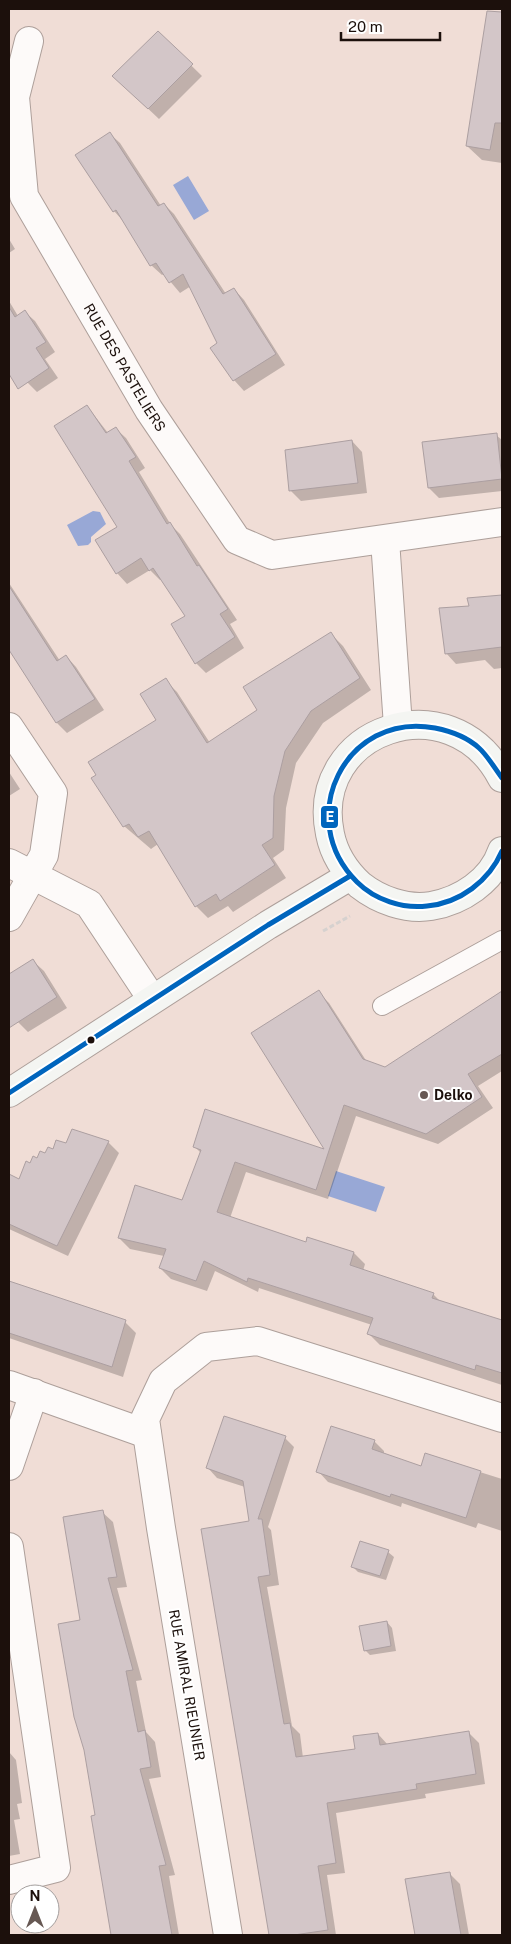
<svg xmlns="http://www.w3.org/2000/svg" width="511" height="1944" font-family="'Public Sans',sans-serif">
	<rect width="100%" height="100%" fill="#f0ddd6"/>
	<path fill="#98a8d6" d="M188,176L209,211L194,220L173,185Z
		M93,511L100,512L106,524L91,537V542L88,545L78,546L67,525Z
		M336,1171L385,1187L376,1212L328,1196Z"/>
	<path fill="#0003" d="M158,33L202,76L159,119L124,86Z
		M481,57L502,60V163L482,160L467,146Z
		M109,133L120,143L161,206L164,204L174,214L226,294L234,289L244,300L285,365L244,391L234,380L191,286L180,293L164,274L162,275L151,265L124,222L114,211Z
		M9,239L15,249L9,253Z
		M9,301L18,316L25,312L35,321L55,352L45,359L58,378L37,392L27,382L9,354Z
		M87,406L108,433L115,428L126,438L145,468L139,472L171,525L180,534L237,620L230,624L244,648L206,673L196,663L187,616L162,579L160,580L150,570L127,584L117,573L97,540L119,527Z
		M496,435L502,440V491L439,498L429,488Z
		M352,441L362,452L367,493L301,501L291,491L286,451Z
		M9,583L60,661L66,656L76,667L104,710L67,733L57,723L9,649Z
		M502,596V668L494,669L485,660L456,664L446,653L470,607L469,599Z
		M331,634L343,646L371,690L323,723L296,763L286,808L284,850L273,858L286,878L233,912L228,906L208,918L196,906L158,844L151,849L124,826L158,721L165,680L177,692L210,743L259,710Z
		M9,772L20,789L9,796Z
		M33,961L44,971L67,1008L28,1032L18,1022L9,1007V976Z
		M502,991V1071L478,1086L493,1108L438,1144L356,1116L328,1199L246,1172L230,1218L306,1243L354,1253L365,1264L363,1271L433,1294L440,1301L502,1321V1385L380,1345L369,1334L372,1325L259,1288L258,1292L215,1271L207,1291L171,1279L160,1268L164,1256L130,1249L119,1238L182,1202L201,1153L194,1146L327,1151L318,992L329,1003L367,1062L386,1068Z
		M108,1142L119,1153L68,1256L9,1229V1175L20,1180L30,1164L67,1145Z
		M9,1282L125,1322L136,1333L123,1377L9,1338Z
		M285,1438L294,1447L268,1527L271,1530L279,1585L267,1587L292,1726L300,1734L303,1758L356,1750L378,1734L388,1745L469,1733L479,1743L485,1784L425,1794L426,1798L336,1813L345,1873L327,1875L336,1935H271L202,1530L251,1522L245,1487L217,1478L208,1468Z
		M374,1441L384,1451V1454L422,1468L426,1455L502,1479V1531L478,1523L476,1528L402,1503L401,1507L328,1482L318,1471Z
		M102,1512L113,1522L127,1587L117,1588L142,1680L136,1681L146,1732L155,1742L161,1777L149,1779L175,1875L169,1876L179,1935H112L92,1817L97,1816L82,1621Z
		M388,1552L394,1557L386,1580L358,1572L353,1567Z
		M387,1622L392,1628L396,1651L370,1655L365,1650Z
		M9,1752L16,1760L22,1803L17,1804L20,1819L14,1820L20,1854L9,1856Z
		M450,1874L460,1884L469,1935H416L406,1880Z"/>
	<path fill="#d3c6c8" stroke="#ac9fa1" d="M487,11L502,12V123H495L490,150L466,146Z
		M158,31L193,64L148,109L112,76Z
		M110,132L158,206L164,203L223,294L234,288L276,354L233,381L210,348L217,343L183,274L169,283L156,263L150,266L116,210L113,212L75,155Z
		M9,307L15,317L25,310L46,342L36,348L49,368L18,389L9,374Z
		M87,405L106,433L116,427L136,457L129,461L167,524L170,522L197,566L199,565L228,609L220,614L235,637L195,664L171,624L185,616L153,568L149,571L141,558L116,574L95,540L117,527L54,426Z
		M497,433L502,479L428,488L422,442Z
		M352,440L358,483L289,491L285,450Z
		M9,586L57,661L66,655L95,699L56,723L9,650Z
		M502,595V647L445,654L439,608L469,606L467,598Z
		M331,632L360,678L311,711L285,751L274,796L273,838L262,845L275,865L220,901L216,894L195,907L149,831L138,837L129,824L123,827L91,778L96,775L88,762L156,720L140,694L166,678L207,743L257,710L243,687Z
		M33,959L57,997L9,1028V974Z
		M319,990L363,1059L385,1067L502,991V1054L468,1074L482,1097L426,1134L344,1105L316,1190L235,1162L217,1212L306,1242L307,1237L354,1252L350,1265L434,1293L432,1298L502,1320V1373L476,1365L475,1370L367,1334L373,1318L248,1278L247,1282L204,1261L196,1281L159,1268L166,1249L118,1238L135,1185L182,1200L201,1150L193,1147L205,1109L324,1149L251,1033Z
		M72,1129L109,1141L57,1246L9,1224V1174L19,1179L26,1161L30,1163L33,1156L37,1158L40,1151L45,1153L48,1147L53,1149L56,1140L66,1143Z
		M9,1281L126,1320L112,1367L9,1333Z
		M224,1416L286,1436L258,1519H262L270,1575L258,1577L284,1724L290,1723L296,1757L355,1749L353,1736L378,1733L380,1745L469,1731L476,1774L416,1784L417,1789L327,1803L336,1863L318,1866L328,1930L294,1935H269L201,1529L249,1521L243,1481L206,1468Z
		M331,1426L375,1440L372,1449L421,1466L425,1453L481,1471L466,1518L391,1494L390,1497L316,1472Z
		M103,1510L117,1577L108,1578L133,1670L126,1671L138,1732L145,1730L151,1767L140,1769L166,1865L159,1866L172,1935H111L91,1816L95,1815L84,1750L74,1717L58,1624L80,1620L63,1517Z
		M360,1541L389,1550L380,1576L351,1567Z
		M387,1621L391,1646L364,1651L359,1626Z
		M450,1872L461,1935H415L405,1879Z"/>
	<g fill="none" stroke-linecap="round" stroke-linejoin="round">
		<g stroke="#ad9f9a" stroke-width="20">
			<path id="service" d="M382,1006L502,940"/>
		</g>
		<g stroke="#ad9f9a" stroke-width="30">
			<g id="minor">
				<path id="s1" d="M29,41L15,97L24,196L149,410L237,540L272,555L502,522"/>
				<path d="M385,540L398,726"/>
				<path d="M9,727L53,793L44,855L9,917"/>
				<path d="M9,863L89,904L152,999"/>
				<path d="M9,1385L147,1434"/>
				<path d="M9,1466L34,1393"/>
				<path d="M9,1547L56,1868L9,1880"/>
				<path d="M228,1935L161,1528L145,1419L163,1381L206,1347L258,1341L502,1418"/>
			</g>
		</g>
		<g stroke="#ad9f9a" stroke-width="30">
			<path id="secondary" d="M502,778C451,680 308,729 330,834C334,854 345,871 360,885C379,900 406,910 431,906C461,901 492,881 502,851
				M9,1093L268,925L350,876"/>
		</g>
		<path stroke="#d6d1cf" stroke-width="3" stroke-dasharray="5 2.5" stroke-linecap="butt" d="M323,931L350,916"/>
		<use href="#service" stroke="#fdfaf9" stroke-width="18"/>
		<use href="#minor" stroke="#fdfaf9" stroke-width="28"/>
		<use href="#secondary" stroke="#f4f5f2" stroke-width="28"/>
		<g stroke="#fff" stroke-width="9">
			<path id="bus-1" d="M502,778C495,769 488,756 479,748C467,737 450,731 435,728C345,711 293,819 357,882C375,900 403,909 427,906C460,903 489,881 502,851
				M9,1093L268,925L350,876"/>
		</g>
		<use href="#bus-1" stroke="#0065bd" stroke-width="5"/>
	</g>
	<circle fill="#1c100c" stroke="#fff" stroke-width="2" cx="91" cy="1040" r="4.5"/>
	<circle fill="#665853" stroke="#fff" stroke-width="2" cx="424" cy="1095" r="5"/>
	<g text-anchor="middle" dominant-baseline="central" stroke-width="4" stroke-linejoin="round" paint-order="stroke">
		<g font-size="14" fill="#1c100c" stroke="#fff">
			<text stroke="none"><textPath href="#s1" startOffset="356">RUE DES PASTELIERS</textPath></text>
			<text transform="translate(187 1685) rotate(80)">RUE AMIRAL RIEUNIER</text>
		</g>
		<g font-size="14" font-weight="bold" fill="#1c100c" stroke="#fff" text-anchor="start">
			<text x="434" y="1095">Delko</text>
		</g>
	</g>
	<rect stroke="#fff" stroke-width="2" x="320" y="805" width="19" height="24" rx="5" fill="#0065bd"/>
	<g font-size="14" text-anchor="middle" font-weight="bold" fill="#fff">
		<text x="330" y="822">E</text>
	</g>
	<rect width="511" height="1944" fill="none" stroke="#1c100c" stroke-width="20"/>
	<g transform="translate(35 1909)"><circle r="24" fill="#ffffff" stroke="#a49f9e"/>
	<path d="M0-4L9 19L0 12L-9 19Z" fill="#665853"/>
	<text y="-8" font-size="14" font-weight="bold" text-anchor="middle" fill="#1c100c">N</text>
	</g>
	<path d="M341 32v8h99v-8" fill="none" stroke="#1c100c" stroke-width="2.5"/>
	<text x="348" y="32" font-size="15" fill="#1c100c" stroke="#ffffff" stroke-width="4" paint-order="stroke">20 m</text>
</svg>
